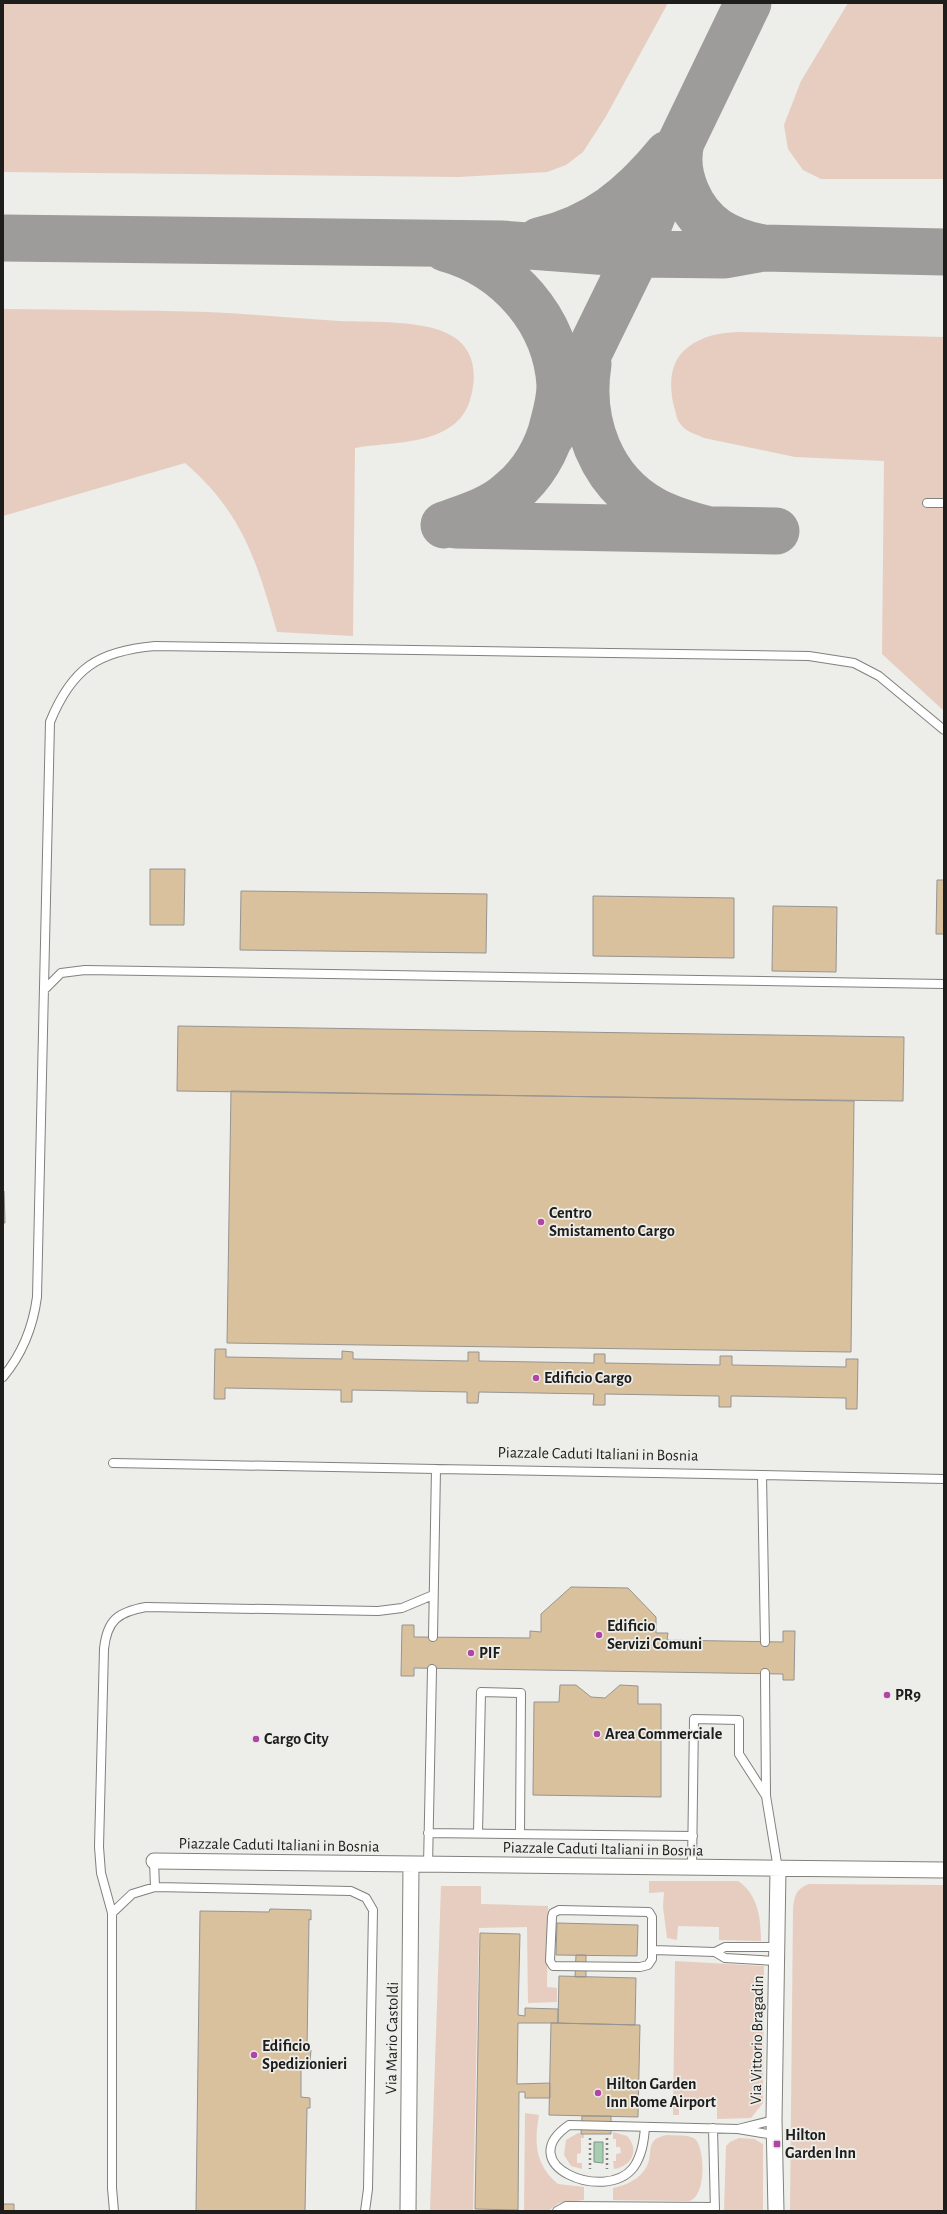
<svg xmlns="http://www.w3.org/2000/svg" width="947" height="2214" font-family="'Alegreya Sans',sans-serif">
	<rect width="100%" height="100%" fill="#edede9"/>
	<path fill="#e6cdc0" d="M3,3H668L605,118L583,152L566,165L547,172L459,177L3,172Z
		M848,3H944V179H821L803,170L788,149L784,125L801,81Z
		M3,309C71,310 139,310 207,312C251,314 295,318 339,321C369,322 428,320 452,336C476,350 477,377 470,400C456,447 392,441 355,448L353,636L277,632C257,561 242,512 185,463L3,516Z
		M739,332L944,337V711L882,654L884,461L795,457L704,438C695,434 684,431 679,422C676,418 676,411 674,407C669,386 669,362 687,348C703,335 720,333 739,332Z
		M649,1881H738C758,1894 761,1919 761,1941L719,1940V1927L678,1926L677,1940L667,1938L663,1907L664,1892L649,1893Z
		M809,1884L944,1885V2211H790L793,1911C794,1898 795,1889 809,1884Z
		M441,1886H481V1904L548,1906L547,1987L557,1988V2002L528,2003L527,1927L479,1928L473,2211H430Z
		M675,1961L764,1966L763,2103L751,2118L717,2119V2101L679,2100V2115H673Z
		M525,2113L539,2115C534,2143 535,2165 558,2184L584,2187V2200L559,2203L548,2211H524Z
		M613,2132L627,2136C641,2151 630,2167 614,2169L613,2161H616V2154L621,2153L620,2147H616V2139H613Z
		M578,2133L584,2134V2138H581V2153L577,2154V2163H582V2169L571,2166L564,2155L566,2140Z
		M667,2135C675,2136 689,2134 695,2139C705,2147 707,2199 688,2201L613,2200V2188C627,2185 640,2179 647,2166C654,2152 644,2139 667,2135Z
		M739,2138L754,2139L763,2144V2211H724L726,2146L730,2142Z"/>
	<path fill="#a9cdb2" stroke="#7f9885" d="M594,2142H603V2163L594,2162Z"/>
	<g fill="none" stroke-linecap="round" stroke-linejoin="round">
		<path stroke="#9d9c9a" stroke-width="47" d="M681,142C673,174 690,213 717,231C731,240 747,245 763,248
			M3,238L501,244L637,254L725,255L763,248L944,252
			M539,241C595,228 632,198 668,154
			M588,364C579,421 600,481 653,510C669,519 687,524 705,529
			M551,436L572,387L637,254L681,142L748,3
			M444,525C466,517 491,510 509,494C532,476 548,449 554,421C557,410 560,396 560,385C556,319 507,265 445,248
			M456,525L776,531"/>
	</g>
	<path fill="#dac19e" stroke="#969491" d="M150,869H185L184,925H150Z
		M937,880H944V934H936Z
		M241,891L487,894L486,953L240,950Z
		M593,896L734,898V958L593,956Z
		M773,906L837,907L836,972L772,971Z
		M178,1026L904,1037L903,1101L177,1091Z
		M231,1091L854,1101L851,1352L227,1343Z
		M3,1191H4L5,1223H3Z
		M215,1349H226V1357L342,1359V1351L353,1352V1359L468,1361V1352H479V1361L594,1363V1354H605V1363L720,1365V1356H732V1365L846,1367V1359H858L857,1409H846V1398L731,1396V1407H719V1396L605,1394V1405H593L594,1394L479,1392L478,1403H467V1392L352,1390V1402H341V1390L225,1388V1399H214Z
		M571,1587L628,1588L656,1617V1633H668L667,1640L783,1642V1631H795L794,1680H783V1674L414,1668V1676H401L402,1625H414V1637L530,1638V1631L541,1632V1614Z
		M560,1685H576L591,1697L605,1698L620,1685L638,1686V1704H661V1797L533,1795L534,1702H559Z
		M270,1909L311,1910V1920L309,1919L307,2050H311L310,2061H301V2097L310,2098V2108H307L305,2211H196L200,1911L269,1912Z
		M557,1923L638,1925L637,1956L556,1955Z
		M480,1933L520,1934L518,2015L525,2016V2008L558,2009V2023H518L517,2084L550,2083V2098H525V2092H519L518,2210L475,2209Z
		M576,1955H586V1977H575Z
		M559,1976L636,1978L635,2025L558,2023Z
		M551,2023L640,2025L638,2117L549,2115Z
		M582,2116H611V2134H581Z
		M3,2204H14V2211H3Z"/>
	<g fill="none" stroke-linecap="round" stroke-linejoin="round">
		<g stroke="#81817d" stroke-width="10">
			<path id="service" d="M927,503H944
				M44,990L61,973L85,970L944,984
				M3,1377C23,1353 33,1327 37,1297L50,722C72,668 98,651 155,646L809,656L854,663L879,676L944,730
				M113,1463L436,1469
				M762,1475L944,1479
				M433,1637L436,1469L762,1475L765,1642
				M765,1673L766,1796L778,1869
				M428,1833L693,1836
				M478,1833L481,1692L521,1693L520,1834
				M154,1861L155,1887
				M428,1866L432,1669
				M692,1868L694,1719L739,1720V1754L766,1796
				M559,1910L649,1912L652,1917V1959L648,1965L640,1967L553,1966L550,1961L552,1917L553,1913Z
				M112,1913L132,1894L155,1887L351,1891L366,1898L373,1910L368,2189L365,2211
				M653,1950L715,1952L725,1958L777,1961
				M715,1952L725,1947H777
				M774,2120L738,2129L774,2135
				M645,2127C644,2141 642,2156 633,2168C605,2203 511,2165 569,2125L738,2129
				M713,2128L715,2211
				M114,2211L112,2188V1913L101,1873L99,1847L104,1649C107,1620 118,1612 146,1607L378,1611L402,1608L433,1595
				M557,2211L566,2206L715,2207"/>
		</g>
		<g stroke="#81817d" stroke-width="17">
			<path id="minor" d="M154,1861L944,1870
				M408,2211L411,1865
				M776,2211L774,2120L778,1869"/>
		</g>
		<path stroke="#828280" stroke-width="2.5" stroke-dasharray="2 3" stroke-linecap="butt" d="M590,2138V2169
			M607,2138V2169"/>
		<use href="#service" stroke="#fff" stroke-width="8"/>
		<use href="#minor" stroke="#fff" stroke-width="15"/>
	</g>
	<g fill="#b145a5" stroke="#edede9" stroke-width="1.5">
		<circle cx="541" cy="1222" r="4"/>
		<circle cx="536" cy="1378" r="4"/>
		<circle cx="599" cy="1635" r="4"/>
		<circle cx="471" cy="1653" r="4"/>
		<circle cx="887" cy="1695" r="4"/>
		<circle cx="597" cy="1734" r="4"/>
		<circle cx="256" cy="1739" r="4"/>
		<circle cx="254" cy="2055" r="4"/>
		<circle cx="598" cy="2093" r="4"/>
		<rect x="773" y="2140" width="8" height="8" rx="2"/>
	</g>
	<g text-anchor="middle" dominant-baseline="central" stroke-width="3.5" stroke-linejoin="round" paint-order="stroke">
		<g font-size="16" font-weight="bold" fill="#1e1d1c" stroke="#edede9" text-anchor="start">
			<text x="549" y="1213">Centro<tspan x="549" dy="18">Smistamento Cargo</tspan></text>
			<text x="544" y="1378">Edificio Cargo</text>
			<text x="607" y="1626">Edificio<tspan x="607" dy="18">Servizi Comuni</tspan></text>
			<text x="479" y="1653">PIF</text>
			<text x="895" y="1695">PR9</text>
			<text x="605" y="1734">Area Commerciale</text>
			<text x="264" y="1739">Cargo City</text>
			<text x="262" y="2046">Edificio<tspan x="262" dy="18">Spedizionieri</tspan></text>
			<text x="606" y="2084">Hilton Garden<tspan x="606" dy="18">Inn Rome Airport</tspan></text>
			<text x="785" y="2135">Hilton<tspan x="785" dy="18">Garden Inn</tspan></text>
		</g>
		<g font-size="16" fill="#1e1d1c" stroke="#edede9">
			<text transform="translate(598 1454) rotate(1)">Piazzale Caduti Italiani in Bosnia</text>
			<text transform="translate(279 1845) rotate(1)">Piazzale Caduti Italiani in Bosnia</text>
			<text transform="translate(603 1849) rotate(1)">Piazzale Caduti Italiani in Bosnia</text>
			<text transform="translate(392 2038) rotate(-89)">Via Mario Castoldi</text>
			<text transform="translate(757 2040) rotate(-89)">Via Vittorio Bragadin</text>
		</g>
	</g>
	<rect width="947" height="2214" fill="none" stroke="#1e1d1c" stroke-width="8"/>
</svg>
